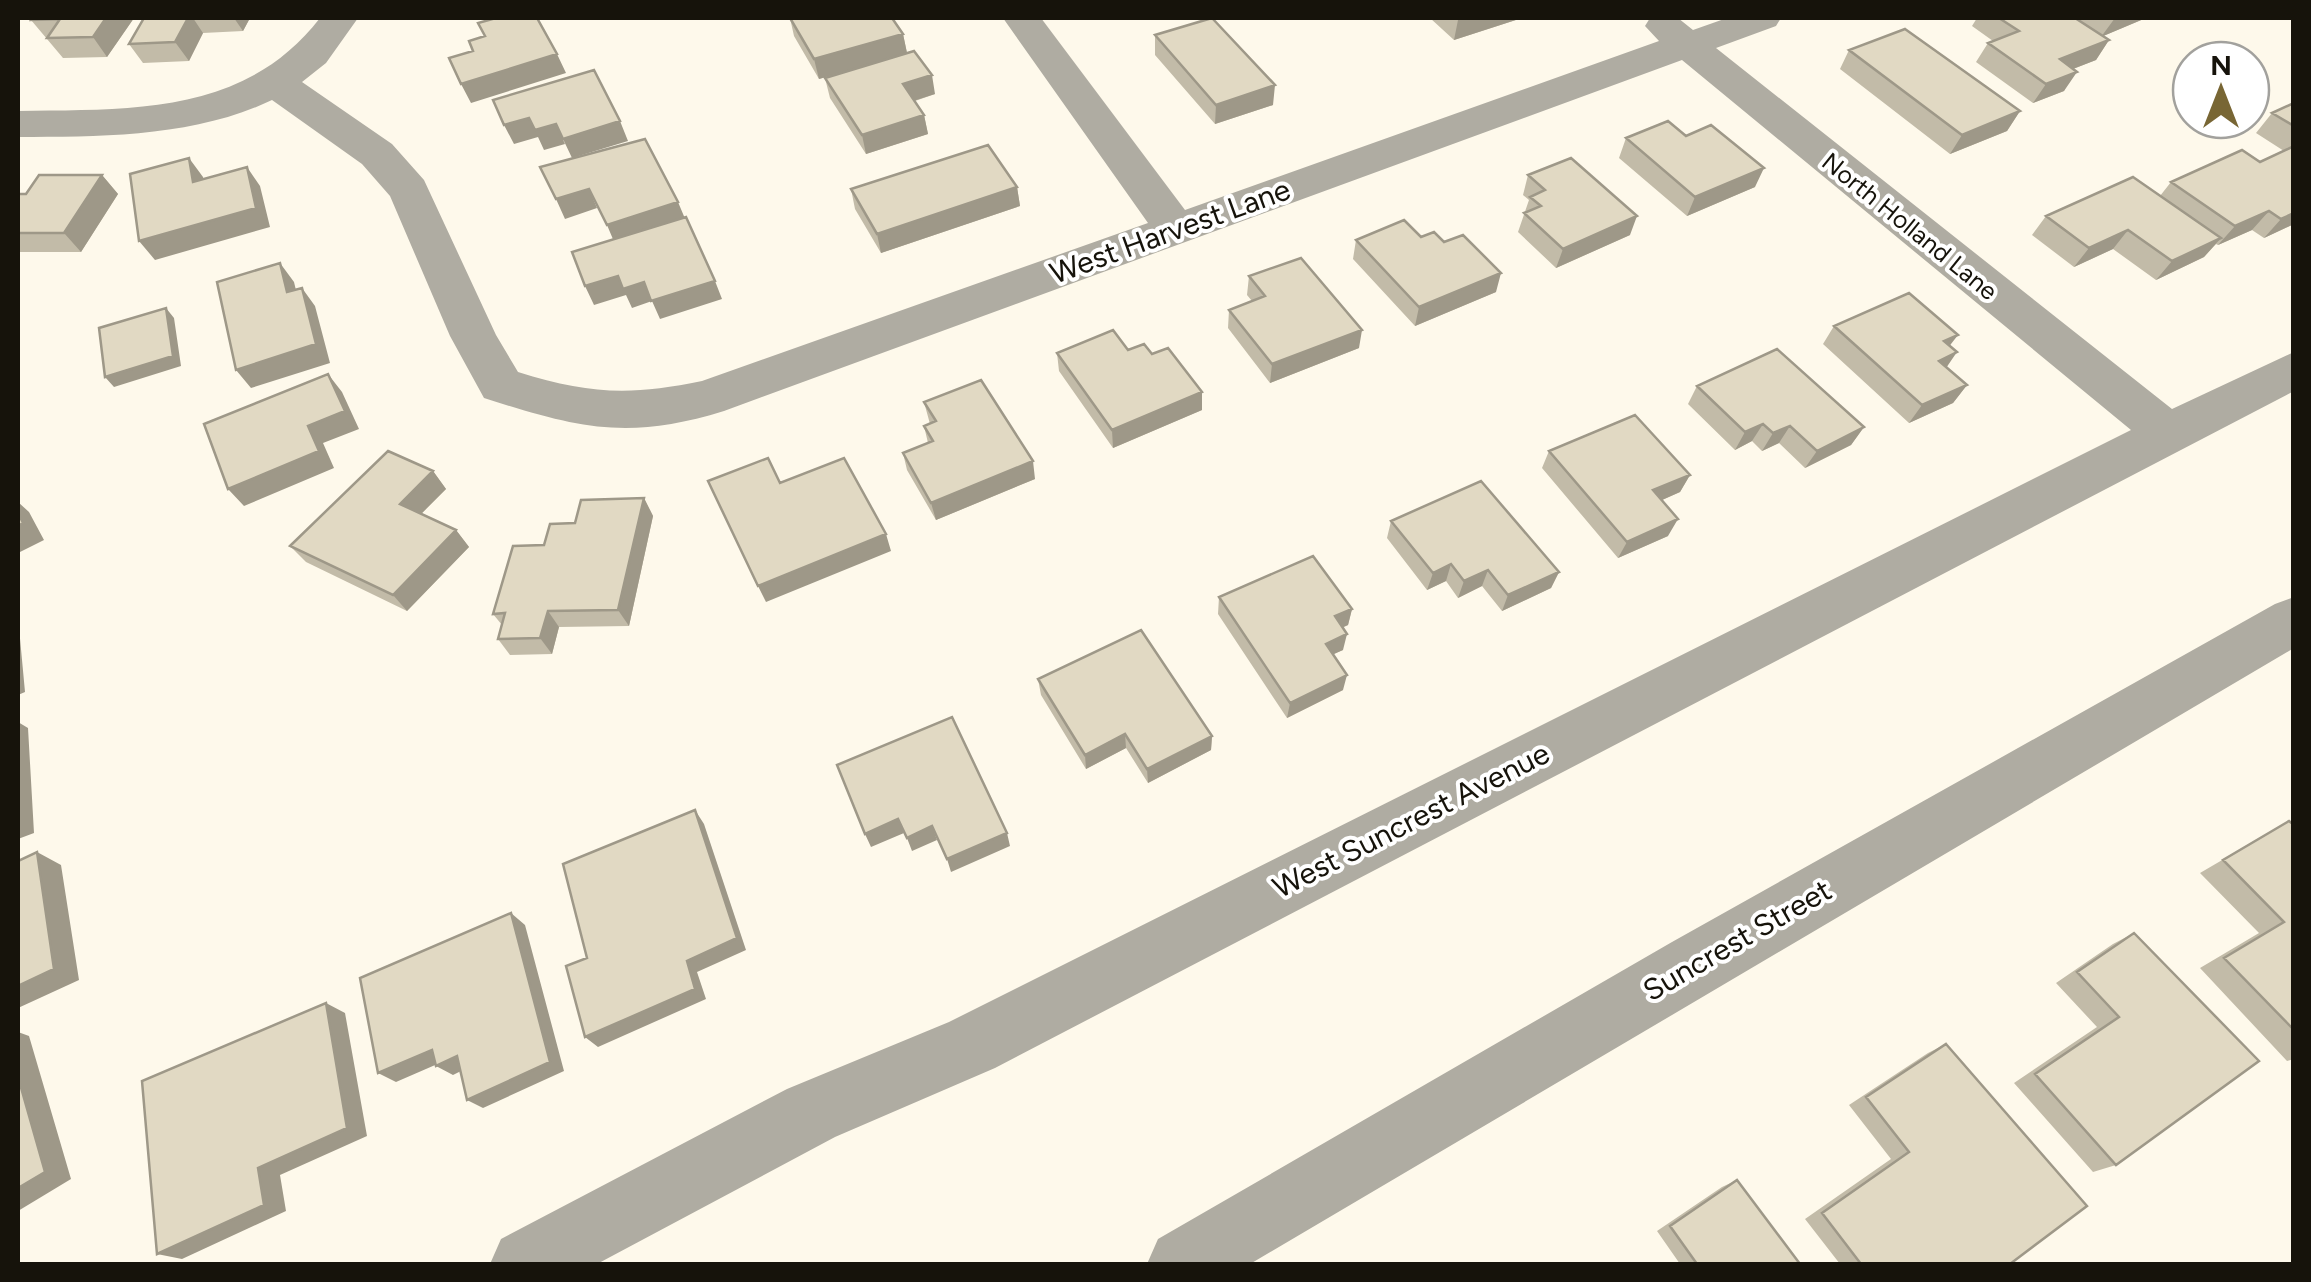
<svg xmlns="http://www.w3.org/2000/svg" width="2311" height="1282" font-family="Figtree,sans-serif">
	<rect width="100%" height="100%" fill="#fef9eb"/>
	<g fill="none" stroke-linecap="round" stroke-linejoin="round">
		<path fill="#afaca2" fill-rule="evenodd" d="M320,18H358L326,63L302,82L392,144L424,180L496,335L518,372C588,394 630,396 702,381L1148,223L1003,18H1041L1185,210L1659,41L1645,26L1650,18H1678L1693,30L1727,18H1781L1776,26L1716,48L2172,409L2294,352V391L995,1068L835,1137L597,1264H490L501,1239L787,1089L949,1022L2131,430L1682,60L724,411C627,441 578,428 484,398L450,336L390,196L362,164L272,100C195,137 102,137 18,137V111C131,109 244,116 320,18Z
			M2294,597V648L1250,1264H1147L1158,1239L1672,942L2275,604Z"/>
	</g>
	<path fill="#c2bba8" d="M134,18L107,57L63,58L31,20Z
		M144,18H250L243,31L203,33L189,61L143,63L129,44Z
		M790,18L903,34L907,53L819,79L794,36Z
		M1430,18H1522L1454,40Z
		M1977,18H2146L2103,36L2109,40L2096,60L2073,69L2064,91L2033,103L1976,62L1988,43L1993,41L1972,26Z
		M1155,35L1273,105L1215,124L1155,55Z
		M1849,50L2020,111L2007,131L1950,154L1840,69Z
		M825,78L935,94L915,101L924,115L928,134L866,154L830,98Z
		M2294,103V224L2264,238L2252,230L2218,245L2216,244L2204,257L2156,280L2113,249L2074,267L2032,235L2046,216L2160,196L2171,182L2260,162L2284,151L2256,133L2272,113Z
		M1686,136L1755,187L1687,216L1619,158L1626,138Z
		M102,175L118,194L81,252H18V194H26Z
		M1528,175L1630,235L1556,268L1518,232L1529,200L1523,195Z
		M1017,187L1020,206L881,253L855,209L851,189Z
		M1421,237L1496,292L1415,326L1353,259L1356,240Z
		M1249,276L1359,348L1270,383L1228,328L1229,310L1252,301L1247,295Z
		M1834,326L1950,346L1947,367L1967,385L1953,403L1909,423L1823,344Z
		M1128,350L1202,410L1113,448L1059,371L1057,353Z
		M1697,386L1864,427L1851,445L1805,468L1779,443L1762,451L1752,441L1735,450L1688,404Z
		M924,402L1035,479L936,520L907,470L903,453L928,443L924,426L930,424Z
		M1549,451L1690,475L1680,492L1662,500L1668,536L1618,558L1542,468Z
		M433,471L446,489L421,514L456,530L469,547L407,611L306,562L290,546Z
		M644,498L653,516L629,626L559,627L552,654L510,655L498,639L502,625L493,614L544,545L575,523Z
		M1391,521L1559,572L1551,588L1502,611L1482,586L1458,598L1446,581L1427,590L1387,538Z
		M1219,597L1352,609L1348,625L1342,628L1343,650L1333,654L1343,690L1287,718L1218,614Z
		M1038,679L1212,736L1211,750L1148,783L1126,748L1086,769L1041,695Z
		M2294,825V1059L2287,1061L2200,968L2259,933L2200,873L2265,835Z
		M2134,933L2116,1165L2093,1172L2014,1083L2097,1027L2056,983L2113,944Z
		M1946,1044L2010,1264H1840L1805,1219L1891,1159L1849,1105L1928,1053Z
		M1737,1180L1800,1264H1680L1657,1231L1722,1187Z"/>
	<path fill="#9e9888" d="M106,18H134L107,57L93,37Z
		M188,18H193L203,33L189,61L175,42Z
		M234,18H250L243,31Z
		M1466,18H1522L1454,40L1458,20Z
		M2115,18H2146L2101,37Z
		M903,34L907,53L819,79L814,59Z
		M2109,40L2096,60L2047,79L2060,59Z
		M557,54L566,73L471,103L461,84Z
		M2077,72L2064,91L2033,103L2046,84Z
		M932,75L935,94L907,103L903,84Z
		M1275,85L1273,105L1215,124L1216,105Z
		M2020,111L2007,131L1950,154L1962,135Z
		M924,115L928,134L866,154L862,135Z
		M529,118L556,124L565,144L544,150L538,137L514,144L504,125Z
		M620,121L628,141L572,158L563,139Z
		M189,158L203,177L208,201L193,182Z
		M247,167L260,186L270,227L155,260L139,241Z
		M1764,168L1755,187L1687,216L1695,197Z
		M102,175L118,194L81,252L64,233Z
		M1017,187L1020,206L881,253L877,234Z
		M589,189L597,208L565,219L556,199Z
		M678,202L686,221L615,244L607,225Z
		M2269,211L2252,230L2218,245L2235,226Z
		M2294,213V224L2264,238L2281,219Z
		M1637,216L1630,235L1556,268L1563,249Z
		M2128,230L2113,249L2074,267L2089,248Z
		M2221,238L2204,257L2156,280L2172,261Z
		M280,263L294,282L301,311L287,292Z
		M1501,273L1496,292L1415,326L1419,307Z
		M618,276L644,282L715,281L722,299L660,319L652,301L632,308L626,295L594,305L585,286Z
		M302,288L315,306L330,363L251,388L236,370Z
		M166,308L174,318L181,366L114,387L105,377Z
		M1362,330L1359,348L1270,383L1272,364Z
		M1958,335L1944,353V341Z
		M1957,352L1944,371L1939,361Z
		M328,374L342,392L359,429L323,443L334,468L244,506L228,489L308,426Z
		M1967,385L1953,403L1909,423L1922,405Z
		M1202,392V410L1113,448L1112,430Z
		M1763,424L1752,441L1735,450L1745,432Z
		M1790,426L1779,443L1762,451L1773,433Z
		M1864,427L1851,445L1805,468L1817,451Z
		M1033,461L1035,479L936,520L931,503Z
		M433,471L446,489L414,521L400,504Z
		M1690,475L1680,492L1644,508L1653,490Z
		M644,498L653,516L629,626L618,610Z
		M18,502L29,512L44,540L18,553Z
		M1678,519L1668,536L1618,558L1627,542Z
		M456,530L469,547L407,611L393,595Z
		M886,534L891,551L766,602L758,586Z
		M1451,564L1446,581L1427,590L1433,573Z
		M1488,570L1482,586L1458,598L1464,581Z
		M1559,572L1551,588L1502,611L1508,595Z
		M1352,609L1348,625L1331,632L1335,616Z
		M548,611L559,627L552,654L540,638Z
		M18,617L25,692L18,695Z
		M1347,634L1343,650L1323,659L1326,644Z
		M1347,675L1343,690L1287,718L1290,703Z
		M18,722L28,728L34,833L18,839Z
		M1125,734L1126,748L1086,769L1085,755Z
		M1212,736L1211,750L1148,783L1147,769Z
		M695,810L704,824L746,950L697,972L706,999L598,1047L585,1037L687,961Z
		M898,819L904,833L871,847L865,834Z
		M932,826L937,840L912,851L907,838Z
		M1007,833L1010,846L951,872L947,859Z
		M37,852L61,865L79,980L18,1008V986Z
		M511,913L525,925L564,1071L483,1108L467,1100Z
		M326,1003L345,1013L367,1136L280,1175L286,1211L182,1259L157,1254L258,1168Z
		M18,1032L29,1036L71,1179L18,1211Z
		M432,1050L449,1059L396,1082L378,1073Z
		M457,1056L473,1065L453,1075L436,1066Z"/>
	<path fill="#e1d9c3" stroke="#9e9888" stroke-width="2.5" d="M32,18H106L93,37L47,38L60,19L31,20Z
		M144,18H188L175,42L129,44Z
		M496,18H537L557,54L461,84L449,58L473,51L469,41L485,36L478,23Z
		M790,18H892L903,34L814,59Z
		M1212,18L1275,85L1216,105L1155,35Z
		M1999,18H2075L2109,40L2060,59L2077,72L2046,84L1988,43L2019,31Z
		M1905,29L2020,111L1962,135L1849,50Z
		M914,51L932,75L903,84L924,115L862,135L825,78Z
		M594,70L620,121L563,139L556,124L535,130L529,118L504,125L493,100Z
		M2294,103V126L2272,113Z
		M1668,121L1686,136L1711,125L1764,168L1695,197L1626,138Z
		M645,139L678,202L607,225L589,189L556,199L540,167Z
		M988,145L1017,187L877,234L851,189Z
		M2292,147L2294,148V213L2281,219L2269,211L2235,226L2171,182L2242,150L2260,162Z
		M189,158L193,182L247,167L256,208L139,241L130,174Z
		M1571,158L1637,216L1563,249L1524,213L1541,206L1530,197L1545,190L1528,175Z
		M39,175H102L64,233H18V194H26Z
		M2133,177L2221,238L2172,261L2128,230L2089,248L2046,216Z
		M686,217L715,281L651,301L644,282L623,289L618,276L585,286L572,252Z
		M1404,220L1421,237L1434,232L1444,242L1463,235L1501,273L1419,307L1356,240Z
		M1301,258L1362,330L1272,364L1229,310L1265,296L1249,276Z
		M280,263L287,292L302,288L316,344L236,370L217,282Z
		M1909,293L1958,335L1944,341L1957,352L1939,361L1967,385L1922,405L1834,326Z
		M166,308L173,356L105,377L99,328Z
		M1113,330L1128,350L1144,344L1152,354L1168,348L1202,392L1112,430L1057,353Z
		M1777,349L1864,427L1817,451L1790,426L1773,433L1763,424L1745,432L1697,386Z
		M328,374L345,411L308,426L319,451L228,489L204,424Z
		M981,380L1033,461L931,503L903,453L933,441L924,426L936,421L924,402Z
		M1635,415L1690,475L1653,490L1678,519L1627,542L1549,451Z
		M388,451L433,471L400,504L456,530L393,595L290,546Z
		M768,458L780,483L844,458L886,534L758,586L708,481Z
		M1481,481L1559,572L1508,595L1488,570L1464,581L1451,564L1433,573L1391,521Z
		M644,498L618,610L548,611L540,638L498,639L505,613L493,614L513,546L544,545L550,524L575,523L581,500Z
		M18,513L23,523L18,526Z
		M1313,556L1352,609L1335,616L1347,634L1326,644L1347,675L1290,703L1219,597Z
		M1141,630L1212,736L1147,769L1125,734L1085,755L1038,679Z
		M952,717L1007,833L947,859L932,826L907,838L898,819L865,834L837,765Z
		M695,810L737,938L687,961L695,989L585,1037L566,966L587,958L563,864Z
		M2289,821L2294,825V1030L2224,958L2284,922L2223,860Z
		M37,852L54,969L18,986V861Z
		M511,913L550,1062L467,1100L457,1056L436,1066L432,1050L378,1073L360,978Z
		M2134,933L2259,1061L2116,1165L2035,1074L2119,1017L2077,972Z
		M326,1003L347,1128L258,1168L264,1205L157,1254L142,1081Z
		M1946,1044L2087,1206L2010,1264H1861L1822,1213L1909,1152L1866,1097Z
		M18,1077L45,1172L18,1188Z
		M1737,1180L1800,1264H1697L1670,1226Z"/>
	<g text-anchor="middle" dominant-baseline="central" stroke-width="8" stroke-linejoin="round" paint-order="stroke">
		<g font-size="25" fill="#16130b" stroke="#fff">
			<text transform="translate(1910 226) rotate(39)">North Holland Lane</text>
		</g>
		<g font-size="30" fill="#16130b" stroke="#fff">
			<text transform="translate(1170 231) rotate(-20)">West Harvest Lane</text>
			<text transform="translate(1411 820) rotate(-27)">West Suncrest Avenue</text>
			<text transform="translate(1737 940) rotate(-30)">Suncrest Street</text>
		</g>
	</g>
	<rect width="2311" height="1282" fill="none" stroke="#16130b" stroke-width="40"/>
	<g transform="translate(2221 90)"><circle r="48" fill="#ffffff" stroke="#a2a19d" stroke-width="2.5"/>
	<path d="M0-8L18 38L0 25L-18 38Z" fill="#786634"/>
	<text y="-15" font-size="28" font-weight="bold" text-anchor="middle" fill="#16130b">N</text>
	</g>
</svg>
